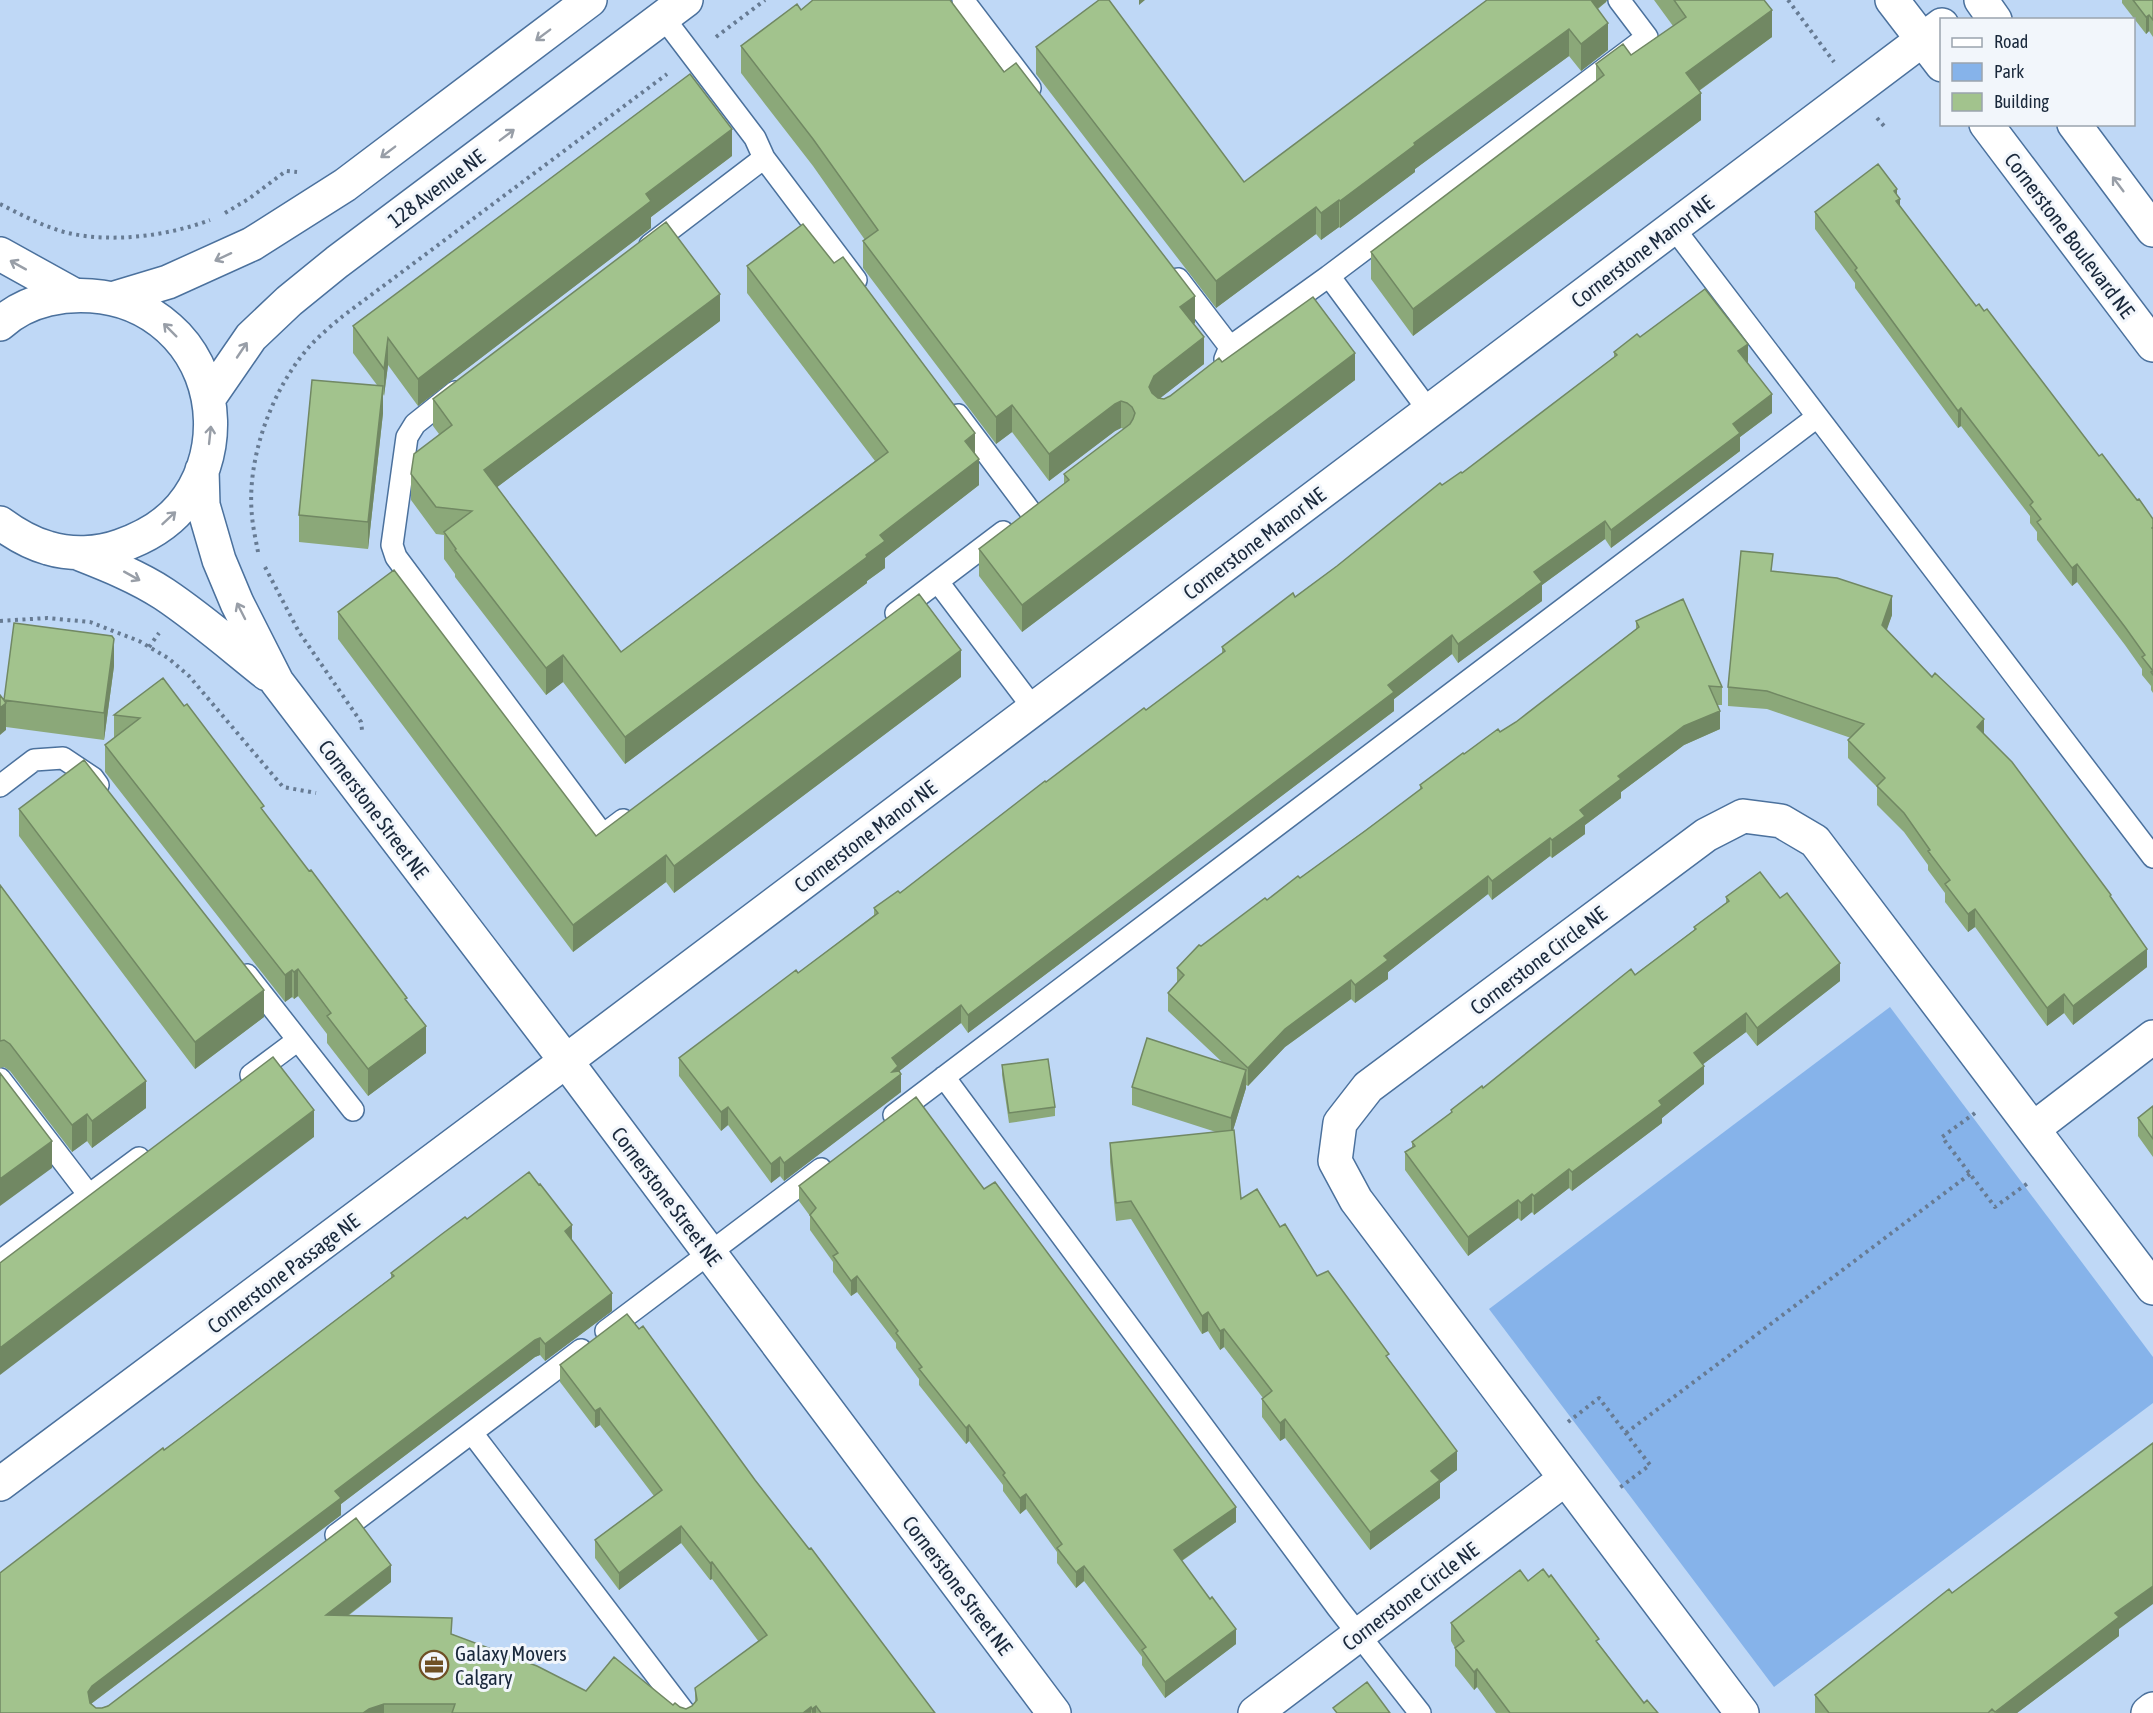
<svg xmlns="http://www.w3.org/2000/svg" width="2153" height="1713" font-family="'Asap Condensed',sans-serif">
	<rect width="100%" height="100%" fill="#bfd8f6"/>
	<path fill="#86b3ea" d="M1890,1007L2153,1357V1403L1774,1687L1489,1309Z"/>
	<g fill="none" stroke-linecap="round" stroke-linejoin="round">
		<g stroke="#4b719d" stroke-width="24">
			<path id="service" d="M963,0L1030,88
				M663,17L755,138L764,158
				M1673,227L2153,857
				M650,245L764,158L856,280
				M1329,276L1647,37L1619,0
				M1178,279L1230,347
				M1225,359L1230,347L1329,276L1429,411
				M455,392L415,424L407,437L392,545L396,557L603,835L623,820
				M958,415L1030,511
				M938,582L1034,709
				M896,613L1003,532
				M0,786L34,760L63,758L93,778L98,785
				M247,975L353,1110
				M251,1075L298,1040
				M944,1077L1337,1607L1420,1713
				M0,1079L89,1195
				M894,1115L1817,417
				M0,1261L139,1158
				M606,1331L821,1169
				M472,1433L685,1713
				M336,1535L581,1350"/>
		</g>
		<g stroke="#4b719d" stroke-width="36">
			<path id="minor" d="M0,254L74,295
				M2033,1129L2153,1037
				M0,1484L566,1061L1942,25
				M1255,1713L1565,1479
				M1742,1713L1356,1200L1335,1161L1340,1123L1368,1087L1706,835L1743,816L1781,821L1815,841L2153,1288
				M2148,1713L2153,1709"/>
		</g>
		<g stroke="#4b719d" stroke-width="36">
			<path id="tertiary" d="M1892,0L1942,65
				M1981,0L1995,20
				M1986,124L2153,345
				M2074,124L2153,230
				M115,298L168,282L252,244L345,185L590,0
				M0,324C27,299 67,292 102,297C131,301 157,315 177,336C220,382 222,459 181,507C165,526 143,538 120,546C98,554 71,555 48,548C30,543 15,534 0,523
				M209,398L251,337L289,301L337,262L686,0
				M202,470L203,505L219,560L237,603L277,682L566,1061L1054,1713
				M80,554C108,565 138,577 164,594C200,618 233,647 267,674"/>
		</g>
		<path stroke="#677b93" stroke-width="4" stroke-dasharray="3 4.5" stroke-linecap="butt" d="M1788,0L1834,62
			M716,37L765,0
			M1877,118L1884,126
			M0,204C22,215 44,227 68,233C112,243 168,236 210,220
			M225,213L250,198L286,171L297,172
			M258,552C256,541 253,528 252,516C246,459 272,389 309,347C319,336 332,325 343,316L667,74
			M265,567L299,632L361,722L362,730
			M0,621L47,618L90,622L139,641L168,658L189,676L283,787L316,793
			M149,647L159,633
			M1975,1113L1942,1137L1995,1207L2028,1183
			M1568,1422L1599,1398L1650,1465L1618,1489
			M1626,1433L1970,1174"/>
		<use href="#service" stroke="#fff" stroke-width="21"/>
		<use href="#minor" stroke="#fff" stroke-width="33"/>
		<use href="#tertiary" stroke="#fff" stroke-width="33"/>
	</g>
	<path fill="#8ba879" d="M1487,0H1607L1606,2L1598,9L1608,50L1581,71L1569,56L1415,169V172L1340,228L1339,227L1321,240L1316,234L1216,308L1036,74V47L1244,182Z
		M1654,0H1764L1772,37L1699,91L1701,120L1413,336L1371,279V252L1596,81V64L1631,55L1673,26Z
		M2122,0H2153V37L2149,31L2146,34L2122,3Z
		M801,10L1195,323L1194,324L1204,364L1160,398L1164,399L1170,396L1222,362L1355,380L1022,632L979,576V549L1064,484V474L1124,429L1121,428L1115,431L1049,481L1012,432L996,444L863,268V241L865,240L813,166L741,73V46Z
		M732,156L651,217V228L418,406L388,365L384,396L383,394V413L368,549L299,542V515L377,385L353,353V326Z
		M1897,195L1900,206L1976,306L2099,456L2153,519V693L2151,690V686L2142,675V669L2125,645L2077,582L2072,586L2037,540V532L2030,523V516L1961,426L1958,428L1855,288V283L1815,229V212Z
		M747,266L975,454L979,485L885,558V568L867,581V583L625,764L563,682L546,695L455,577V574L444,559V535L436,534L411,500V474L439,434L433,426V399L720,321L497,487L621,652L875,461L747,293Z
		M1640,337L1747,363L1772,413L1740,437V451L1611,548L1605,539L1542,585V601L1458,663L1452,654L1394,699V711L968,1033L961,1023L899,1071L901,1092L784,1181L780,1176L771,1183L728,1125L721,1131L679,1076V1058L798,973L874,915V908L900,893L1046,782L1146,710L1222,654V647L1295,597L1337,566L1442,485L1462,473L1614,357V352Z
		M1773,572L1892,615L1886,630L1984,735L2111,898L2147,967L2073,1025L2064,1013L2047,1026L1975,927L1968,932L1945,902V893L1928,870V865L1904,832L1877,805V787L1848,758V740L1851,738L1767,709L1728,706V687Z
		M338,612L596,836L961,677L674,893L666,882L573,952L338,639Z
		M1636,621L1722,687V705H1717L1720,729L1684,745L1621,792V798L1585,825V834L1552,858L1550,856L1492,900L1488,894L1388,972V979L1355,1003L1351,999L1285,1047L1248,1086L1246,1085V1088L1233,1130L1241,1199L1280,1227L1317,1276L1389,1360L1457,1470L1440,1483V1498L1370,1550L1285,1438L1280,1441L1262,1417V1399L1263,1398L1224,1347L1220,1350L1208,1331L1202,1334L1131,1219L1116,1221L1110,1162V1143L1216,1132L1132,1105V1087L1222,1062L1168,1011V993L1177,983V968L1201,946L1300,878L1420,790V785L1464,754L1516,722L1636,629Z
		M114,666L104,740L6,727V730L4,700Z
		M163,678L407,1002L426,1053L368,1096L327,1043V1034L298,996L294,999L292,997L285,1002L105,772V745L114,738V715Z
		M19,809L264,1017L195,1069L19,836Z
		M0,885L146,1108L92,1148L87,1141L72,1152L10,1071L4,1067L0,1068Z
		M1726,897L1840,981L1757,1046L1746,1032L1703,1064L1704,1084L1662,1118V1123L1572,1191L1569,1188L1534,1215L1532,1212L1521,1221L1518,1218L1468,1256L1405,1170V1152L1412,1148V1142L1451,1113V1110L1483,1088L1694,930V927L1726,903Z
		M1002,1065L1055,1107V1116L1009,1123L1002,1075Z
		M2153,1106V1157L2138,1136V1118Z
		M799,1186L984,1189L1236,1522L1182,1561L1236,1644L1165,1698L1142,1665V1657L1084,1581L1076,1588L1057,1563V1552L1026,1509L1020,1514L1003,1491V1485L969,1441L966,1444L919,1385V1379L896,1348V1343L857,1292L851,1296L833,1272V1262L810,1230V1216L799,1201Z
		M467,1219L572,1240L612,1311L545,1361L540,1355L535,1357L341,1504V1515L91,1704L96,1708H102L391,1582L348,1616L452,1634L586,1691L673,1705L686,1709L692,1706L695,1702V1688L759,1642L712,1579L710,1580L681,1543L619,1590L595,1558V1540L654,1496L600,1425L595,1428L560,1382V1365L755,1480L935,1713H0L164,1450L391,1278V1273Z
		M1528,1581L1599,1644L1644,1703L1658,1713H1496L1477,1687L1474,1690L1455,1666V1648L1451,1641V1623Z
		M1952,1593L2119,1629V1636L2017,1713H1815V1695Z"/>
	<path fill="#718863" d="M1139,0H1145L1139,5Z
		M1585,0H1607L1606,2L1585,18Z
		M1772,10V37L1686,100V73Z
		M2149,15V31L2146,34V17Z
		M1608,23V50L1581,71V44Z
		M1569,29V56L1415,169V172L1340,228V201L1414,143Z
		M1701,93V120L1413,336V309Z
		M732,129V156L651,217V228L418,406V379L646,194Z
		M1897,189V201L1900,199V217L1894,191Z
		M1339,200V227L1321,240V213Z
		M1316,207V234L1216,308V281Z
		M720,294V321L484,497V470Z
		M1195,296V323L1180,334V307Z
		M1204,337V364L1154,403L1149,387L1154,376Z
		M388,338V365L384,396V369Z
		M1748,344V363L1738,351Z
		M1355,353V380L1022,632V605Z
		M383,386V413L368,549V522Z
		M1772,394V413L1740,437V451L1611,548V530L1733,424Z
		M1121,401V428L1115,431L1049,481V454L1115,404Z
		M1012,405V432L996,444V417Z
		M1961,408V426L1958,428V411Z
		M975,433V460L965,441Z
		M979,459V485L885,558V568L867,581V583L625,764V737L866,555L880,535Z
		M1605,521V539L1542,585V601L1458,663V644L1534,572Z
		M2077,564V582L2072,586V568Z
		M1892,596V615L1882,644V625Z
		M1452,635V654L1394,699V711L968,1033V1015Z
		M114,639V666L104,740V713Z
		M961,650V677L674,893V866Z
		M563,655V682L546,695V668Z
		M6,703V730L0,735V708Z
		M1720,711V729L1684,745L1621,792V798L1585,825V834L1552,858V840L1580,810L1618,776L1684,726Z
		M1984,719V738L1977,727Z
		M1550,838V856L1492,900V881Z
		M666,855V882L573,952V925Z
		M1488,876V894L1388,972V979L1355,1003V985L1384,956Z
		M1975,909V927L1968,932V914Z
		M2147,949V967L2073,1025V1006Z
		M1840,963V981L1757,1046V1028Z
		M298,969V996L294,999V972Z
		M292,970V997L285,1002V975Z
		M1351,980V999L1285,1047L1248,1086V1068L1285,1029Z
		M264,990V1017L195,1069V1042Z
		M2064,994V1013L2047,1026V1008Z
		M961,1005V1023L898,1072L901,1074V1092L784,1181V1163L892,1058Z
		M1746,1013V1032L1694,1071V1053Z
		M426,1026V1053L368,1096V1069Z
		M1704,1066V1084L1662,1118V1123L1572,1191V1172L1659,1101Z
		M1246,1070V1088L1231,1137V1118Z
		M146,1081V1108L92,1148V1121Z
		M728,1107V1125L721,1131V1112Z
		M314,1110V1137L0,1375V1348Z
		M87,1114V1141L72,1152V1125Z
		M52,1141V1168L0,1206V1179Z
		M780,1157V1176L771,1183V1164Z
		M1569,1169V1188L1534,1215V1196Z
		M1532,1194V1212L1521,1221V1203Z
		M1518,1200V1218L1468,1256V1237Z
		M572,1225V1242L565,1231Z
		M857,1276V1292L851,1296V1281Z
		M612,1293V1311L545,1361V1344Z
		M1208,1312V1331L1202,1334V1316Z
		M1224,1329V1347L1220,1350V1331Z
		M540,1338V1355L535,1357L341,1504V1515L92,1703L88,1709V1692L92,1686L335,1491L535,1340Z
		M600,1408V1425L595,1428V1411Z
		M1285,1419V1438L1280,1441V1423Z
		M969,1425V1441L966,1444V1428Z
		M1457,1451V1470L1440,1483V1498L1370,1550V1532L1431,1471Z
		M1026,1494V1509L1020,1514V1498Z
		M1236,1507V1522L1174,1566V1550Z
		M681,1526V1543L619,1590V1573Z
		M712,1562V1579L710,1580V1563Z
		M391,1565V1582L326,1632V1615Z
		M1084,1566V1581L1076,1588V1572Z
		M2153,1586V1604L2119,1629V1636L2017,1713H1995L2115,1613Z
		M1236,1629V1644L1165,1698V1682Z
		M1477,1669V1687L1474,1690V1672Z
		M384,1704V1713H363L369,1709Z
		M816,1706V1713H812V1709Z
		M811,1707V1713H803Z"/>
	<path fill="#a2c38d" stroke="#718863" stroke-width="1.5" d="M813,0H950L1004,72L1016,63L1195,296L1180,307L1204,337L1154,376L1149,387L1152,393L1158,398L1164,399L1170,396L1219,358L1222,362L1313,297L1355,353L1022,605L979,549L1069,480L1064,474L1130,424L1133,419L1135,413L1132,407L1127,403L1121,401L1115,404L1049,454L1012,405L996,417L863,241L878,230L813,139L741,46L797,4L801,10Z
		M1099,0H1109L1244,182L1487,0H1591L1608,23L1581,44L1569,29L1414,143L1415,145L1340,201L1339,200L1321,213L1316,207L1216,281L1036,47Z
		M1674,0H1764L1772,10L1686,73L1701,93L1413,309L1371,252L1604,75L1596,64L1623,44L1631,55L1686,17Z
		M2133,0H2153V20L2149,15L2146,17Z
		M690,74L732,129L646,194L651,201L418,379L388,338L384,369L353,326Z
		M1878,164L1897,189L1894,191L1900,199L1896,201L1976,306L1979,304L1984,311L1987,309L2099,456L2102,454L2137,500L2139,499L2153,519V527L2152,528L2153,529V675L2151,672L2153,671L2142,657L2145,655L2125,627L2077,564L2072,568L2037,522L2041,519L2030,505L2033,502L1961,408L1958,411L1855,270L1857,268L1815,212Z
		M666,222L720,294L484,470L621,652L888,452L747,266L803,224L834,263L843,257L975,433L965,441L979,459L880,535L885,541L866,555L867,557L625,737L563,655L546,668L455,550L456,549L444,532L472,511L436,507L411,474L414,454L452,425L433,399Z
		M1705,289L1748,344L1738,351L1772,394L1733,424L1740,433L1611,530L1605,521L1534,572L1542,582L1458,644L1452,635L1388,685L1394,692L968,1015L961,1005L892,1058L898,1066L892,1072L899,1071L901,1074L784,1163L780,1157L771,1164L728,1107L721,1112L679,1058L796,970L798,973L878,913L874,908L898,891L900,893L1045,781L1046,782L1144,708L1146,710L1225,651L1222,647L1293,593L1295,597L1337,566L1440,483L1442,485L1461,472L1462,473L1617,355L1614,352L1637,334L1640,337Z
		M312,380L383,386L368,522L299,515Z
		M1741,551L1773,554L1771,571L1837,578L1892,596L1882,625L1932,677L1935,673L1984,719L1977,727L2012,762L2111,895L2110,896L2147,949L2073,1006L2064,994L2047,1008L1975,909L1968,914L1945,884L1950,880L1928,851L1930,850L1904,813L1877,786L1885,778L1848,740L1864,724L1767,691L1728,687Z
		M394,570L596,836L919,594L961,650L674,866L666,855L573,925L338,612Z
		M1683,599L1722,687L1709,686L1720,711L1684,726L1618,776L1621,779L1580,810L1585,816L1552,840L1550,838L1492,881L1488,876L1384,956L1388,960L1355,985L1351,980L1285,1029L1248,1068L1168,993L1184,975L1177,968L1199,945L1201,946L1265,898L1267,900L1298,876L1300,878L1365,831L1422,788L1420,785L1463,753L1464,754L1498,729L1500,732L1516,722L1639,627L1636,621Z
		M14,623L112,636L114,639L104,713L4,700Z
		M163,678L184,706L187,704L264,806L261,808L309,871L311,870L407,998L405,999L426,1026L368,1069L327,1016L331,1013L298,969L294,972L292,970L285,975L105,745L140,718L114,715Z
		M0,695L6,703L0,708Z
		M84,760L264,990L195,1042L19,809Z
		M1760,872L1780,898L1787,893L1840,963L1757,1028L1746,1013L1694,1053L1704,1066L1659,1101L1662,1105L1572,1172L1569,1169L1534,1196L1532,1194L1521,1203L1518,1200L1468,1237L1405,1152L1415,1146L1412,1142L1452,1112L1451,1110L1482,1086L1483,1088L1631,969L1635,975L1696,929L1694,927L1729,901L1726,897Z
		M0,885L146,1081L92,1121L87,1114L72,1125L10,1044L4,1040L0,1041Z
		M1147,1038L1246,1070L1231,1118L1132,1087Z
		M273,1057L314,1110L0,1348V1263Z
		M1048,1059L1055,1107L1009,1113L1002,1065Z
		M0,1073L52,1141L0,1179Z
		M916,1097L984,1189L995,1182L1236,1507L1174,1550L1210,1599L1212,1597L1236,1629L1165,1682L1142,1650L1146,1647L1084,1566L1076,1572L1057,1548L1062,1544L1026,1494L1020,1498L1003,1475L1005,1473L969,1425L966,1428L919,1369L922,1367L896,1333L898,1331L857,1276L851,1281L833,1256L838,1253L810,1215L816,1208L799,1186Z
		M2153,1106V1139L2138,1118Z
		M1234,1130L1241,1199L1257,1189L1280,1227L1285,1224L1317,1276L1328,1271L1389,1354L1386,1356L1457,1451L1431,1471L1440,1480L1370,1532L1285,1419L1280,1423L1262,1399L1272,1391L1224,1329L1220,1331L1208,1312L1202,1316L1131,1201L1116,1203L1110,1143Z
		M529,1172L539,1185L540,1184L572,1225L565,1231L612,1293L545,1344L540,1338L535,1340L335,1491L341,1498L92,1686L88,1692L90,1703L96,1708H102L108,1706L356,1518L391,1565L326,1615L452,1618L451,1634L537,1666L586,1691L614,1657L673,1705L675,1703L680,1707L686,1709L692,1706L697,1700L695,1688L767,1635L712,1562L710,1563L681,1526L619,1573L595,1540L662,1490L600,1408L595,1411L560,1365L627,1314L639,1329L643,1326L755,1480L809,1549L811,1548L935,1713H821L816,1706L812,1709L811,1707L803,1713H452L455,1704H384L369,1709L363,1713H0V1573L163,1448L164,1450L183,1436L394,1276L391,1273L442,1234L465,1217L467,1219Z
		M2153,1443V1586L2115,1613L2119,1617L1995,1712L1992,1709L1988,1713H1829L1815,1695L1949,1589L1952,1593Z
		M1543,1569L1549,1577L1551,1575L1599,1639L1596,1641L1644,1703L1647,1700L1658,1713H1510L1477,1669L1474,1672L1455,1648L1464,1641L1451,1623L1520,1570L1528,1581Z
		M1367,1682L1390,1713H1337L1333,1708Z"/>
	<defs><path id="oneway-shaft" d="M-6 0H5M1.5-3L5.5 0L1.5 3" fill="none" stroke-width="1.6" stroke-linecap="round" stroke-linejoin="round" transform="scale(1.5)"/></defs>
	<g stroke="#989ea7">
		<use href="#oneway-shaft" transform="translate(543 35) rotate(143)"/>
		<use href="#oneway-shaft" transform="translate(507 135) rotate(-37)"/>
		<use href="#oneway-shaft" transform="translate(388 152) rotate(143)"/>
		<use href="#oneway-shaft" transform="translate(2118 184) rotate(-127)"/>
		<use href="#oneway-shaft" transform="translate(223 257) rotate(155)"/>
		<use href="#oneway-shaft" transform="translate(18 265) rotate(-151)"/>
		<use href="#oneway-shaft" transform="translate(170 330) rotate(-135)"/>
		<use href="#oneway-shaft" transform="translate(242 350) rotate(-56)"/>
		<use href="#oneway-shaft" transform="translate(210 435) rotate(-84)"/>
		<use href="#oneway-shaft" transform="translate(169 518) rotate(-43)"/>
		<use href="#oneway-shaft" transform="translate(132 576) rotate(29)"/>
		<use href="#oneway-shaft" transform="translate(241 611) rotate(-117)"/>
	</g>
	<defs>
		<g id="office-ring" transform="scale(1.5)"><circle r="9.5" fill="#f2f6fb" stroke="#6f5025" stroke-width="1.5"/><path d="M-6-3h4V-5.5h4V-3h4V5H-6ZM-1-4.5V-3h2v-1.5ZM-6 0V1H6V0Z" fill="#6f5025"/></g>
	</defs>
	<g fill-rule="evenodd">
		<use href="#office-ring" x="434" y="1665"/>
	</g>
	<g text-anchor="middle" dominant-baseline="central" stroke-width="6" stroke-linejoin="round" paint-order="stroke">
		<g font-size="21" fill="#19283b" stroke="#f2f6fb">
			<text transform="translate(436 188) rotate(-37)">128 Avenue NE</text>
			<text transform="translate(2070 235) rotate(53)">Cornerstone Boulevard NE</text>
			<text transform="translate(1642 251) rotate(-37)">Cornerstone Manor NE</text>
			<text transform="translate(1254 543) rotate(-37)">Cornerstone Manor NE</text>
			<text transform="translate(374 809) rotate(53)">Cornerstone Street NE</text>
			<text transform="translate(865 836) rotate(-37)">Cornerstone Manor NE</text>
			<text transform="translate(1538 960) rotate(-37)">Cornerstone Circle NE</text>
			<text transform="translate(667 1196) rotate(53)">Cornerstone Street NE</text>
			<text transform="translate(283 1273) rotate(-37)">Cornerstone Passage NE</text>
			<text transform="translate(958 1585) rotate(53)">Cornerstone Street NE</text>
			<text transform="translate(1410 1596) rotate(-37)">Cornerstone Circle NE</text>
		</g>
		<g font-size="21" fill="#19283b" stroke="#f2f6fb" text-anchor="start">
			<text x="455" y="1653">Galaxy Movers<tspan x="455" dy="24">Calgary</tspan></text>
		</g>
	</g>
	<rect x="1940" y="18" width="195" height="108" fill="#f2f6fb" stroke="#9ba4ae" stroke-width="1.5"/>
	<rect x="1952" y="38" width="30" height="9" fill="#ffffff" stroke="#9ba4ae" stroke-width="1.5"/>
	<text x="1994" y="48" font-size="18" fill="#19283b">Road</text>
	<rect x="1952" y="63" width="30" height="18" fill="#86b3ea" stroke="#9ba4ae" stroke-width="1.5"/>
	<text x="1994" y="78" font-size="18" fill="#19283b">Park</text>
	<rect x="1952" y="93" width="30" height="18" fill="#a2c38d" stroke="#9ba4ae" stroke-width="1.5"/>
	<text x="1994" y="108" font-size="18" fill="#19283b">Building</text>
</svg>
